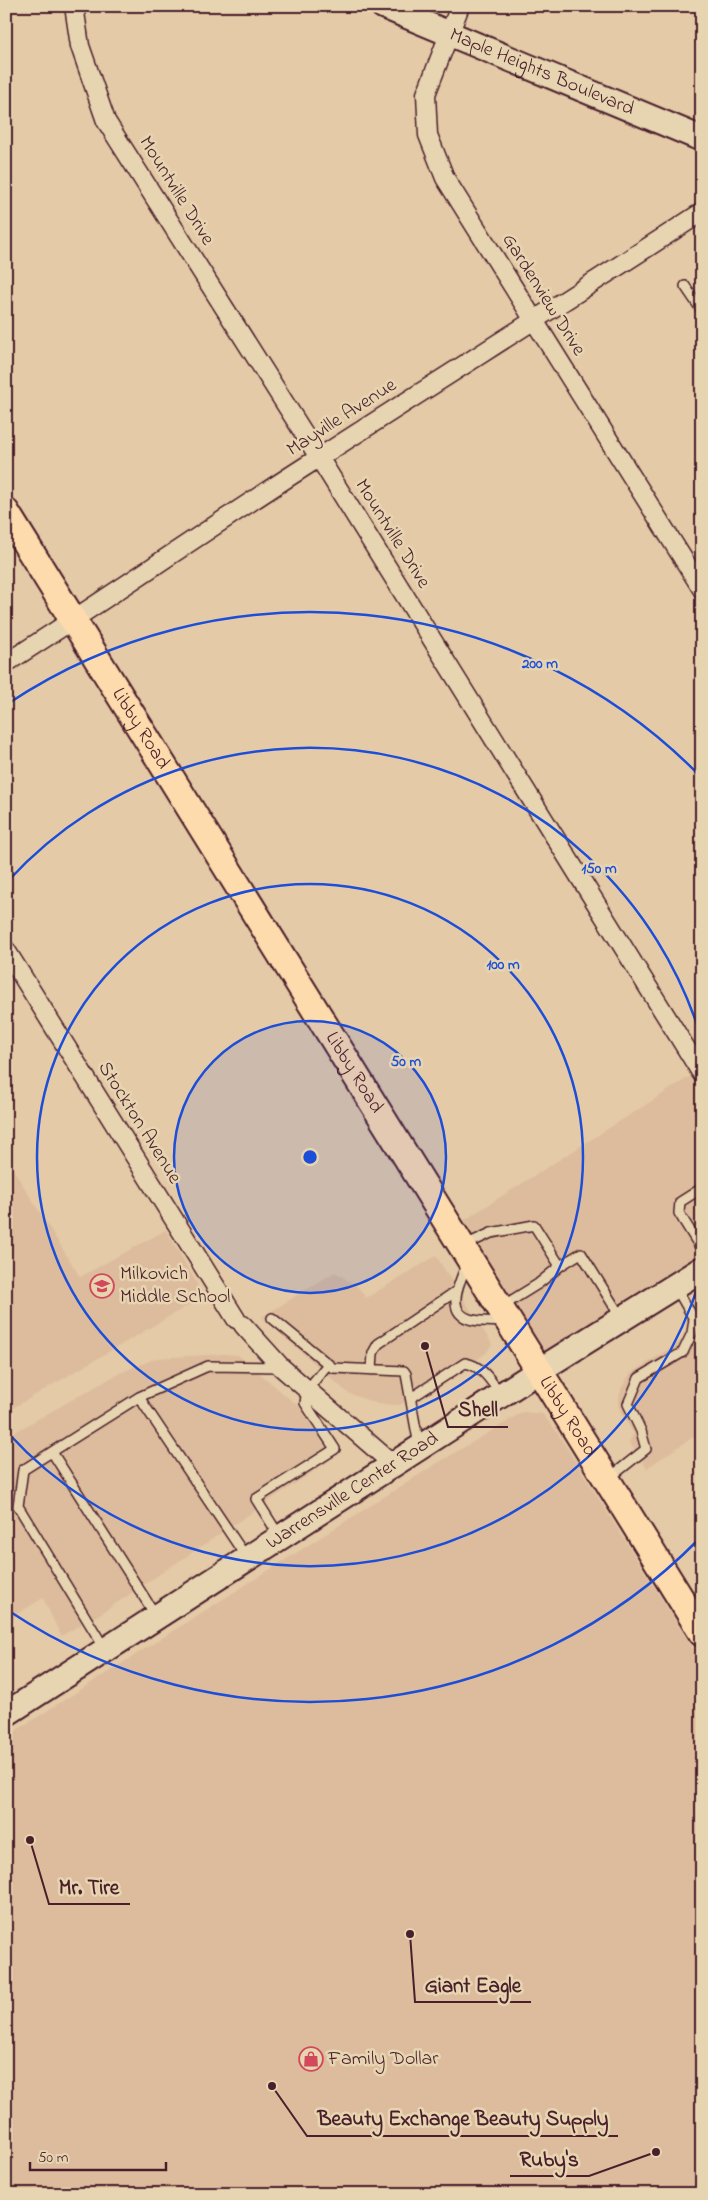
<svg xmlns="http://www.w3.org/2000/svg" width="708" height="2200" font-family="'Indie Flower',sans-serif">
	<rect width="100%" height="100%" fill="#e4caa7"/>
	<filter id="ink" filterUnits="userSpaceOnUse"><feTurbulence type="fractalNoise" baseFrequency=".02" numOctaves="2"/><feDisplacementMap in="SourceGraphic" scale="10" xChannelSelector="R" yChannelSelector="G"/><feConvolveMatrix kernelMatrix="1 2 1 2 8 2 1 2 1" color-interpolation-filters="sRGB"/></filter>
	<g filter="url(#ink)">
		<path fill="#dcbc9c" d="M702,1069V1269L540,1370L452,1228Z
			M6,1158L80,1277L166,1230L204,1296L6,1412Z
			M436,1256L492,1344L486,1353L457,1374L429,1391L399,1405L378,1404L348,1393L262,1317L335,1272L358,1287L366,1298Z
			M702,1328V1431L647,1468L629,1442L634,1434L621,1413L618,1403L621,1389L630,1374Z
			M225,1354L238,1355L338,1440L329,1461L100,1614L61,1636L43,1598L6,1621V1437L120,1373L157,1358Z
			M523,1412L542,1414L555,1429L702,1663V2194H6V1737L433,1466Z"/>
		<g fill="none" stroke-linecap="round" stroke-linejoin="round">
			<g stroke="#4a1f2b" stroke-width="12">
				<path id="lane" d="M685,286L702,311
					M702,1188L680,1202L679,1213L702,1250
					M463,1246L491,1233L534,1225L560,1266L538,1284L501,1307
					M467,1264C460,1281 443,1314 473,1320C483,1322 495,1321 505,1322
					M560,1266L581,1253L622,1319
					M272,1318L333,1368L404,1371L406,1374L419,1446
					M372,1370L373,1353L378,1344L455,1292
					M139,1397L246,1557
					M411,1398L465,1363C483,1366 491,1381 501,1395
					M52,1452L156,1616
					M608,1479L646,1449L641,1431L628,1404L639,1378L683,1352L692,1333L694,1319L675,1286
					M280,1537L256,1499L335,1449L305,1403L307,1390L328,1364
					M105,1649L18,1506L23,1470L139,1397L208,1366L279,1367"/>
			</g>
			<g stroke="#4a1f2b" stroke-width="21">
				<path id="street" d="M74,6L80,46L106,121L310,443L702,1074
					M460,6L426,94L428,135L445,178L702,589
					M6,663C112,596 214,524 320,457C447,375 575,295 702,212
					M6,950L236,1319
					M243,1325L281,1367L394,1465"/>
			</g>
			<g stroke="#4a1f2b" stroke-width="28">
				<g id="secondary">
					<path id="s1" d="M383,6L702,139"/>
					<path id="s2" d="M6,1714L540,1370L702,1269"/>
				</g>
			</g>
			<g stroke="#4a1f2b" stroke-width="30">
				<g id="primary">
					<path id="s3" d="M6,512L702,1633"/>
				</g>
			</g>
			<use href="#lane" stroke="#e7d5b2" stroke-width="9"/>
			<use href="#street" stroke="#e7d5b2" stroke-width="18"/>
			<use href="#secondary" stroke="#e7d5b2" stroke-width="24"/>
			<use href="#primary" stroke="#fedbac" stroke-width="26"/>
		</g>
	</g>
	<circle cx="310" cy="1157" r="136" fill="#1d4ed8" fill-opacity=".12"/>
	<g fill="none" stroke="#1d4ed8" stroke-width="2.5">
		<circle cx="310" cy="1157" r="136"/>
		<circle cx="310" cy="1157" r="273"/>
		<path d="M701 1277A409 409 0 0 1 8 1433M8 881A409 409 0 0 1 701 1037"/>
		<path d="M699 1539A545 545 0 0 1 9 1611M9 703A545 545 0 0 1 699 775"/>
	</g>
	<defs>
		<g id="school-ring" transform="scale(1.25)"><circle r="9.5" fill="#e7d5b2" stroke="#d1495b" stroke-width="1.5"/><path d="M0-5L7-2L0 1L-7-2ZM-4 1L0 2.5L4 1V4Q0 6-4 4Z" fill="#d1495b"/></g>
		<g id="shop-ring" transform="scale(1.25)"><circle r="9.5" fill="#e7d5b2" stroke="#d1495b" stroke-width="1.5"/><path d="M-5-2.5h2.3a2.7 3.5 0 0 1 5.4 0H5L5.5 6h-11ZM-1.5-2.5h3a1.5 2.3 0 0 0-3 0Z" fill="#d1495b"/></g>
	</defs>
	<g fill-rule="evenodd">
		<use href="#school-ring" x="102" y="1286"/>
		<use href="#shop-ring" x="311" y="2059"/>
	</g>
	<g text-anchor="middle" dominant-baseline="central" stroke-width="5" stroke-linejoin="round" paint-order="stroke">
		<g font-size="20" fill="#4a1f2b" stroke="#e7d5b2">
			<text stroke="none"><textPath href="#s1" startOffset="172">Maple Heights Boulevard</textPath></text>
			<text transform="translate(176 191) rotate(58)">Mountville Drive</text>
			<text transform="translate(543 295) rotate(58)">Gardenview Drive</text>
			<text transform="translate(342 418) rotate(-33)">Mayville Avenue</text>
			<text transform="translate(392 534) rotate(58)">Mountville Drive</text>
			<text stroke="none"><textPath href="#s3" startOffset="255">Libby Road</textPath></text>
			<text stroke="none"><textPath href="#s3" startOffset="660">Libby Road</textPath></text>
			<text transform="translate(139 1123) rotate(58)">Stockton Avenue</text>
			<text stroke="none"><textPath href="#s3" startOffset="1065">Libby Road</textPath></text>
			<text stroke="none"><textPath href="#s2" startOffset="412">Warrensville Center Road</textPath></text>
		</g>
		<g font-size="20" fill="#4a1f2b" stroke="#e7d5b2" text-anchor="start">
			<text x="120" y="1274">Milkovich<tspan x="120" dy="23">Middle School</tspan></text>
			<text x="328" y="2059">Family Dollar</text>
		</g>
	</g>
	<circle cx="310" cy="1157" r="8" fill="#1d4ed8" stroke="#e7d5b2" stroke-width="2.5"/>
	<g font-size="15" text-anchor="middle" font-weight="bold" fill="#1d4ed8" stroke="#e7d5b2" stroke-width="5" stroke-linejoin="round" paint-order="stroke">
		<text x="540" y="668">200 m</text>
		<text x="599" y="873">150 m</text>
		<text x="503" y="969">100 m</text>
		<text x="406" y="1066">50 m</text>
	</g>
	<path fill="none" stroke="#4a1f2b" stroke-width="2" d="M425 1346L448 1427H508M30 1840L49 1904H130M410 1934L415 2002H531M272 2086L307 2136H618M656 2152L589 2176H510"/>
	<g fill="#4a1f2b" stroke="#e7d5b2" stroke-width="2">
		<circle cx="425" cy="1346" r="5"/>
		<circle cx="30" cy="1840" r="5"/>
		<circle cx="410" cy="1934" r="5"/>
		<circle cx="272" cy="2086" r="5"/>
		<circle cx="656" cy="2152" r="5"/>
	</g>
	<g font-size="21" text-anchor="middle" font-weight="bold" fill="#4a1f2b" stroke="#e7d5b2" stroke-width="5" stroke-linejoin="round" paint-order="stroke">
		<text x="478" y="1416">Shell</text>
		<text x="89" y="1894">Mr. Tire</text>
		<text x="473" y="1992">Giant Eagle</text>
		<text x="463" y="2125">Beauty Exchange Beauty Supply</text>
		<text x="549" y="2166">Ruby's</text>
	</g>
	<rect width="708" height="2200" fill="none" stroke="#e7d5b2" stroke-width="25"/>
	<rect x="12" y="12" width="683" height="2175" fill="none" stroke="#4a1f2b" stroke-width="2" filter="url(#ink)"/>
	<path d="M30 2162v8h136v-8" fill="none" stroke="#4a1f2b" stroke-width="2.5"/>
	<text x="38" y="2162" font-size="15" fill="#4a1f2b" stroke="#e7d5b2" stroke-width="4" paint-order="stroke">50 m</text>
</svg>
